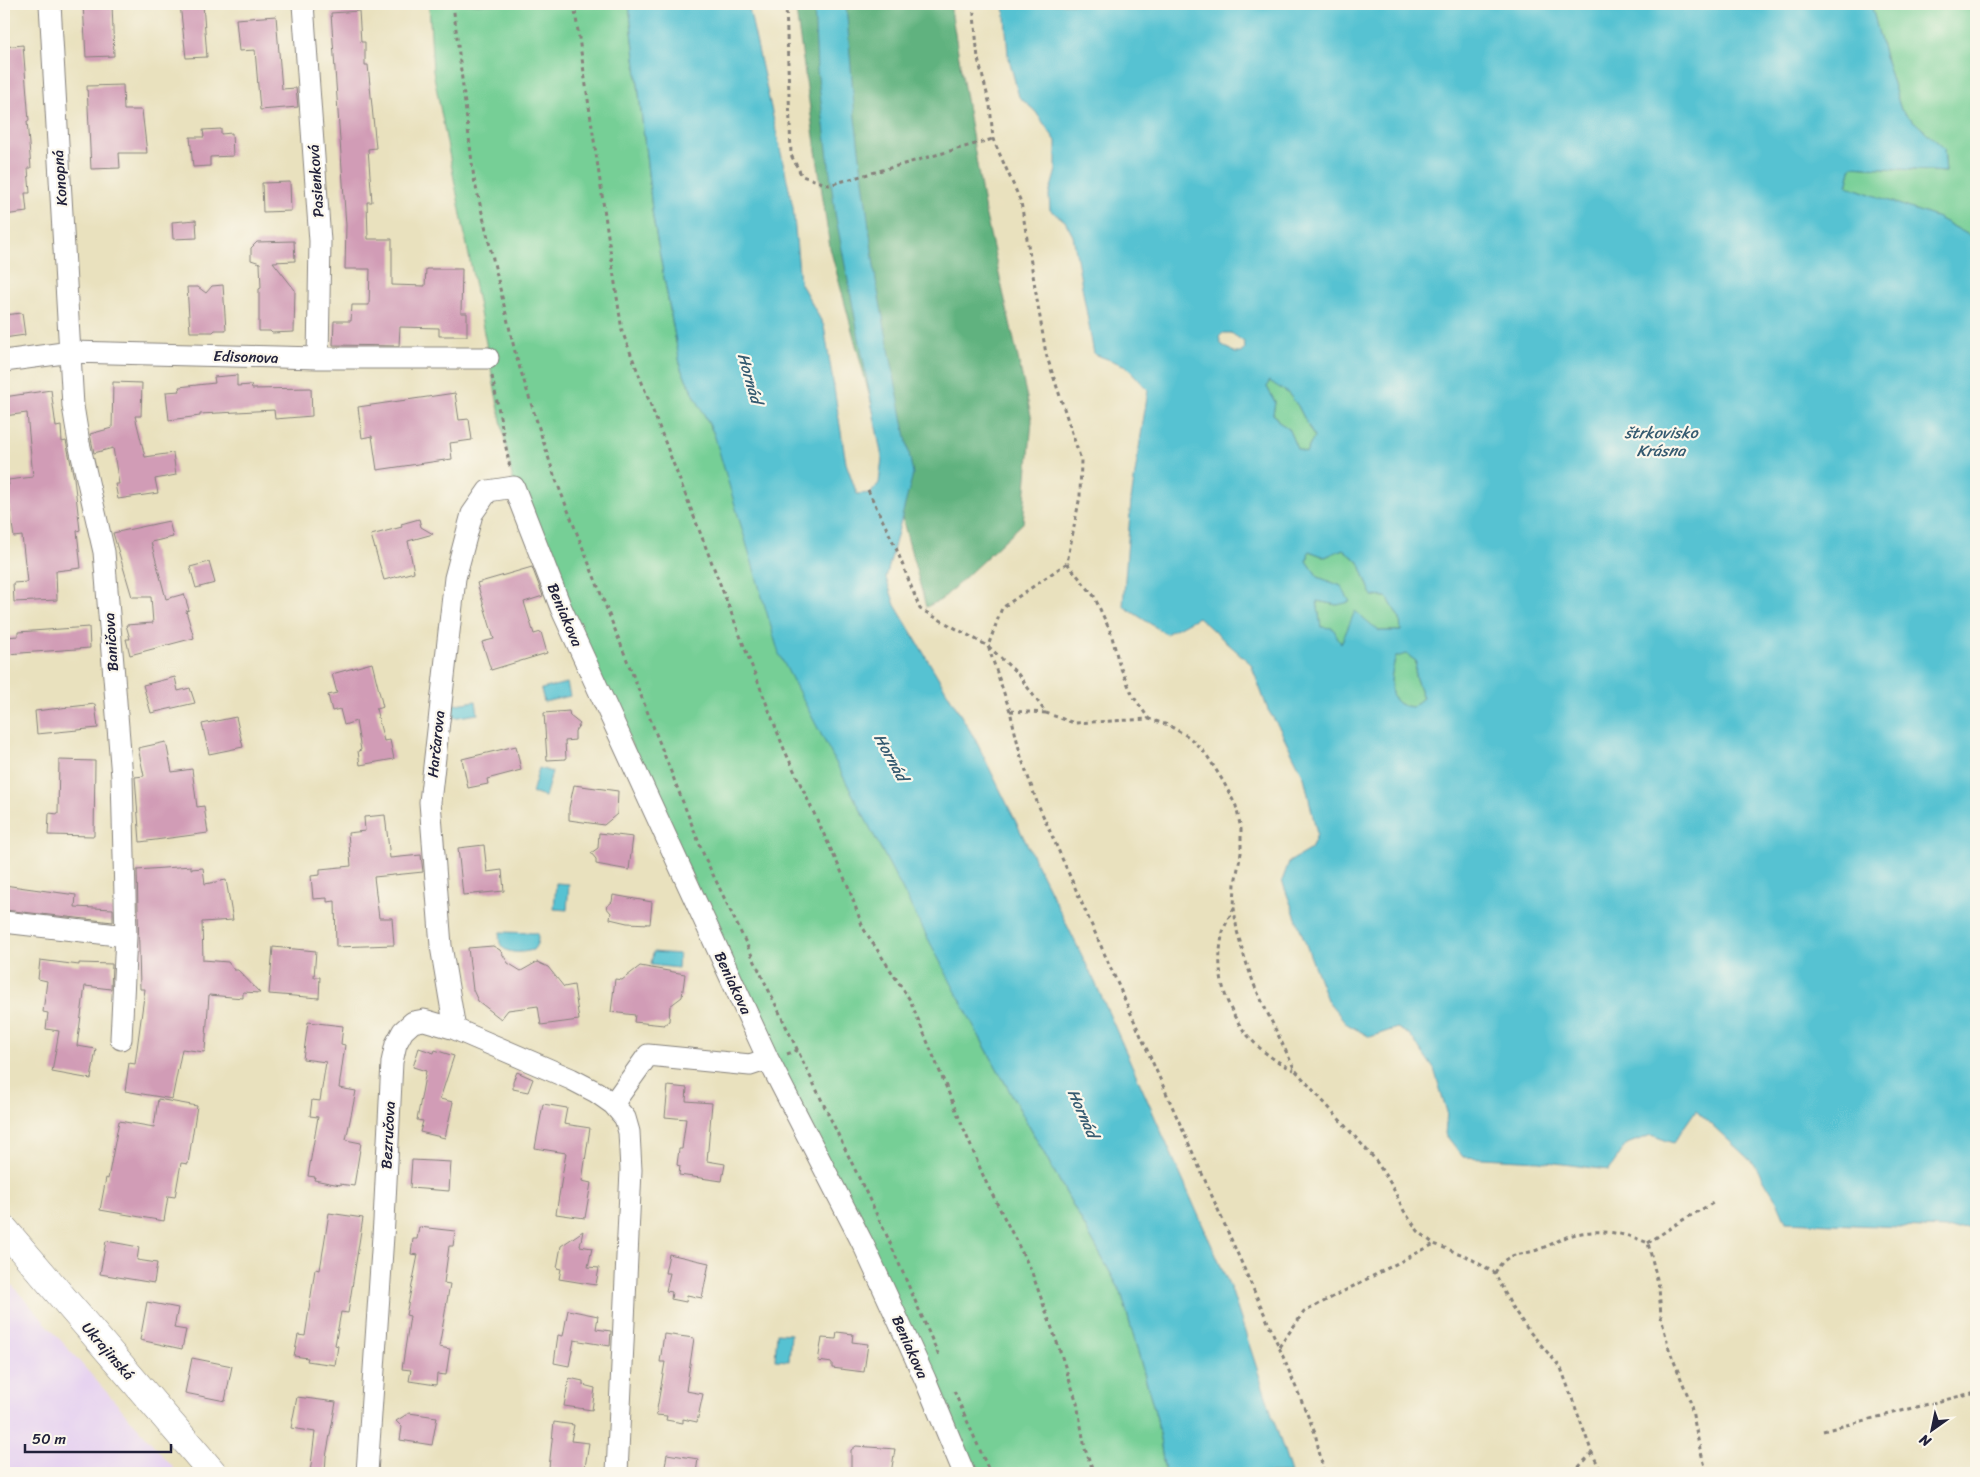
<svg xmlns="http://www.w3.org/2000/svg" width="1980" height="1477" font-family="Sriracha,sans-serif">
	<rect width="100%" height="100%" fill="#fbf7ec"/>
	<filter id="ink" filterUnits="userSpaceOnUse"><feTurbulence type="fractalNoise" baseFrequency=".02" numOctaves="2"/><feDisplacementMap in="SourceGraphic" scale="10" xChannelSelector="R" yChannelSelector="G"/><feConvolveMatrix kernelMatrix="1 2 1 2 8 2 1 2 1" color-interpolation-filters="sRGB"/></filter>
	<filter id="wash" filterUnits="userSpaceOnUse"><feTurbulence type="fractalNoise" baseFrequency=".0096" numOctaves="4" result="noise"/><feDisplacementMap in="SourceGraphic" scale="20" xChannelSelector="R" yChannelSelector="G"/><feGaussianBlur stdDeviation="1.12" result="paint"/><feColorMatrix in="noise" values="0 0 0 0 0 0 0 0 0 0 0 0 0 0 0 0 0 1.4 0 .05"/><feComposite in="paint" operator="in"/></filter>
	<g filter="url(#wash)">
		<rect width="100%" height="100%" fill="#e9e1be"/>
		<path fill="#e6d2f0" d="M4,1276L178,1473H4Z"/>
		<path fill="#76cf96" stroke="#4c7868" d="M429,4H629L653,218L681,369L714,434L978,1034L1121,1292L1157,1419L1165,1473H964L514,487L433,71Z
			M1871,4H1976V239L1938,218L1847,186L1852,166L1946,172L1944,148L1901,110L1886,61Z
			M1269,380L1288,393L1298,406L1314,437L1306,453L1297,449L1288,428L1280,423L1273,413L1275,402L1267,387Z
			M1343,549L1359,562L1372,596L1387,597L1400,619L1401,631H1379L1341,644L1321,627L1317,601L1337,605L1341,586L1318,577L1307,561L1309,551L1325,557Z
			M1406,653L1416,661L1415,676L1423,698L1412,707C1407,706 1400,706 1396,701C1387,692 1392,668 1396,657Z"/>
		<path fill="#60b27f" stroke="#416a5d" d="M795,4H950L985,212L1032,420L1023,523L941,600L926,607L830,248Z"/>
		<path fill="#57c2d2" stroke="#3c7286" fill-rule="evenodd" d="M629,4H748L793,207L800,282L824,326L846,463L857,494L871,493L879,483L882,458L835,213L817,70L814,4H846L855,118L876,281L913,474L886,578L895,605L975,739L1095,982L1231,1289L1291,1473H1165L1157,1419L1121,1292L978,1034L779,654L714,434L681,369L653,218Z
			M1004,4H1871L1886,61L1901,110L1944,148L1946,172L1852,166L1847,186L1938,218L1976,239V1226L1946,1229L1786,1222L1777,1201L1754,1164L1696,1110L1673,1143L1651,1135L1627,1144L1609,1170L1540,1161L1463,1157L1445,1134L1447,1112L1434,1069L1410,1035L1397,1028L1370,1037L1347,1024L1327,1000L1282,881L1289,862L1311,849L1317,834L1304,777L1280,729L1268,710L1251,664L1198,617L1166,634L1123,606L1131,500L1148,390L1126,366L1094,354L1073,236L1065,221L1050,210L1049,195L1056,170V141L1035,111L1019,97L1008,55ZM1223,333H1231L1244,342L1245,348L1241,353H1235L1221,344L1219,337ZM1269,381L1288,393L1298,406L1314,437L1306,453L1297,449L1288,428L1280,423L1273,414L1275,402L1267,387ZM1343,549L1359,562L1372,596L1387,597L1400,619L1401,631H1379L1355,611L1341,644L1333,628L1321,627L1317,601L1337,605L1350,602L1341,586L1318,577L1307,561L1309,551L1325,557ZM1406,654L1416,661L1415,676L1423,698L1412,707C1407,706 1400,706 1396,701C1387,692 1392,668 1396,657Z
			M567,683L570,696L544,702L541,689Z
			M476,701L478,714L452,718L450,705Z
			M539,768L552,772L545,797L532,793Z
			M556,883L569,884L567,910L554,909Z
			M500,932L537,933C539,940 538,944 533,950C518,954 495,955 500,932Z
			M653,952L679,954L678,968L651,965Z
			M777,1333L791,1334L789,1361L775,1360Z"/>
		<g id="blocks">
			<path fill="#d19cb6" d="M83,4H112L114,56L86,57Z
				M180,4H203L207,57L186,58Z
				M359,11L361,42H365V65H368L376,148L368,149L372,202H367L368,239H392V285L425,286L426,269H462L461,313H467V336H439V328L400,327L399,346L333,345L334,321H351L352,305H369L370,269H345L346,225L331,13Z
				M276,16L282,89L296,88L298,107L260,110L255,50L239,51L236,19Z
				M23,45L29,121H27L31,168H28L30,193H25L27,212L4,215V47Z
				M123,85L124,110H142L147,153H119L120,168L91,169L87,86Z
				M221,129V134L232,133L233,156L210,157V166L193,167L190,137H204L203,130Z
				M290,182L291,211L263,212L262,183Z
				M196,220L197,238L173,239L172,222Z
				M294,241L295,261L273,262L295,290L294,332L272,333L270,331H259V289L261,288L260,263L251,260V248L257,242Z
				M223,285L226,330H215L213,332H190L187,287H198L206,293L212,286Z
				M22,313L25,335L4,338V315Z
				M237,375V386L251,385L252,389L311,388L312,416L275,419L274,410L200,414V416L169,420L166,392L180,391L179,387L215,383L214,377Z
				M113,382L142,383L141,416H135L145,457L173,453L176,475L155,479L158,493L118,499L115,484H119L113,448L94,453L90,434L112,428Z
				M51,390L56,427L61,426L62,442L66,441L74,478L80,530L77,531L81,568L56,571L57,600L14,602L13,583L27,582L22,536L14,537L6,486L9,485L8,480L33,477L27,413L4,416V397Z
				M455,393L459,420L469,419L472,440L450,443L452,459L377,470L372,436L362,438L358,407Z
				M419,519L421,527L433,534L408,541L414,572L384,580L371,535L402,527L401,524Z
				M169,521L173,537L151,542L166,599L184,594L189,610L186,611L194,638L130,655L126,639H130L126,625L153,623L151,597H132L113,533Z
				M209,562L215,583L196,588L190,567Z
				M532,567L543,596L524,602L534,634L541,632L547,653L491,670L482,642L494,639L477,583Z
				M89,627L90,648L7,654L6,637L18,636V632Z
				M372,663L383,707L376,709L384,741L390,740L394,759L360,765L358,751L361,750L356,721L344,725L340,709L332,711L328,695L337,693L332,674Z
				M175,677L178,691L190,688L195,703L151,713L143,685Z
				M95,704L98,728L37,734L35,711Z
				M569,711L570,716L580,724L575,731V740L565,741L566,759L547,760L544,713Z
				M236,717L243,747L209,754L202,724Z
				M166,742L172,772L192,769L197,807L204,806L208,833L140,842L135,777L144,776L138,748Z
				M516,746L521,770L487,779L488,784L468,788L462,759Z
				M59,760L95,761L94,836L48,835L49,813L58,814Z
				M574,785L618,791L617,814L604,825L569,820V808Z
				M385,815L390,858L421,855L423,872L374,877L379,918H392L394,945L336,947L335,901L327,902V898L313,899L311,876L320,875V869L351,866L348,833L365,831L364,817Z
				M599,833L633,837L629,870L596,864V859L591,853L598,848Z
				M484,845L487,872L502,870L504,891L463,895L458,848Z
				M191,866V869L203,868L205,884L226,880L233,920L202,922L203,960L228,962L234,970H238L260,993L243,992V998L209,995L205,1050L204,1052L182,1049L172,1099L125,1091L129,1063L135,1064L145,989H140L137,870Z
				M4,885L76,895L75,907L113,909V922L4,910Z
				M613,895L652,902L650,924L627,923L610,919L611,913L606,907L612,902Z
				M493,946L500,950L508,963L521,971L537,962L548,967L564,987L574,985L579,1020L541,1025L538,1006L508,1010L501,1019L478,1001L473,990L468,948Z
				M273,947L316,951L314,977H320L319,998L269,994Z
				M40,960L79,965V963L112,964L111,989L85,986L77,1046L96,1049L91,1079L52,1072L59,1031L46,1029L48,1013L43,1012L47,981L38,979Z
				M640,966L685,974L682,997L670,1006L669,1021L664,1025L634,1022L635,1015L611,1012L615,979L622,980Z
				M308,1022L343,1026L341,1044L345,1045L339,1088L356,1091L346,1140L361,1143L354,1186L340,1184V1185L314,1180L315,1177L308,1176L318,1117L310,1116L312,1100L320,1101L326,1062L303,1059Z
				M419,1048L434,1053L435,1050L454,1056L440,1099L453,1102L445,1138L420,1132L423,1121L417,1120L426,1071L413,1067Z
				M517,1072L533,1079L528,1092L513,1089V1081Z
				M668,1086L687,1088L686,1101L712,1103L707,1161L725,1164L722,1181L679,1175L680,1166L677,1165L679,1149H682L686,1119L665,1117Z
				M158,1099L197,1106L188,1164L181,1163L175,1197L168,1196L164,1221L100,1210L106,1178L108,1179L119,1121L154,1127Z
				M543,1104L567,1108L564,1124L590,1128L582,1181L591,1183L585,1218L556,1214L566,1153L535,1148Z
				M412,1160L451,1162L449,1191L410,1188Z
				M329,1213L363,1218L348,1313L341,1312L335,1345L338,1346L335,1365L307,1361L308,1358L294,1356L298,1335L305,1336L315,1269L320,1270Z
				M419,1227L455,1231L453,1246H449L444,1283L450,1284L439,1347L450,1349L446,1375L437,1374L436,1385L409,1381L411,1370L402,1369L410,1316L406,1315L418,1255L411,1254L413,1239H417Z
				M583,1231L580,1246L592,1248L588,1267L599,1268L596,1285L559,1279L561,1269L557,1268L561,1246Z
				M106,1241L139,1247L137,1260L157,1263L154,1283L100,1274Z
				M669,1254L709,1263L702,1298L687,1295L686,1302L671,1299L672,1292L666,1291L670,1273H665Z
				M147,1302L178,1308L174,1328L186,1330L182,1349L140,1340Z
				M568,1310L598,1316L596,1329L611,1331L610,1346L574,1340L569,1366L554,1363L558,1335L563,1336Z
				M837,1332L853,1334L852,1342L868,1344L864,1372L832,1368V1363L818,1361L822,1338L836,1339Z
				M664,1334L694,1338L686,1391L703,1394L697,1422L683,1419V1423L666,1420L667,1416L656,1415L665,1362H660Z
				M192,1358L232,1366L225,1401L185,1393Z
				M569,1378L583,1381V1385L595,1388L592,1410L564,1406Z
				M297,1397L336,1402L326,1457L325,1473H310L315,1432L291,1428Z
				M409,1413L437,1417L432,1445L400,1440L402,1427L396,1421Z
				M554,1422L574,1425L571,1441L589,1443L584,1473L549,1468Z
				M856,1446L895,1449L891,1473H851V1450Z
				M667,1454L698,1459L696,1473H664Z"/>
		</g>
	</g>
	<g filter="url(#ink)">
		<use href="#blocks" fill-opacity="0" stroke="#86827c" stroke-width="1"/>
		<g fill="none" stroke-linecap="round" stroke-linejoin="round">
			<g stroke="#86827c" stroke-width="23">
				<path id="street" d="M50,4L73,406L79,443L104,552L122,777L126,936L121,1039
					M303,4L320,241L318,358
					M4,361L71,352L318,358H488
					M4,922L126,936
					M455,1029L441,946L430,802L455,578L472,514L488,491L514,487L561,608L768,1059L864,1246L925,1379L964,1473
					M613,1104L648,1055L750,1065L768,1059
					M367,1473L384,1221L392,1062L396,1044L403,1031L413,1022L424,1020L455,1029L571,1079L596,1092L613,1104L625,1118L629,1132L631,1170L617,1473"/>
			</g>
			<g stroke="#86827c" stroke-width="29">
				<path id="secondary" d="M4,1229L213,1473"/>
			</g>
			<path stroke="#86827c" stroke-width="3" stroke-dasharray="4 4" stroke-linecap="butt" d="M453,4L474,179L516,356L554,475L705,858L887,1236L939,1356
				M574,4L622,331L784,749L848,886L863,928L910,1000L985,1180L1031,1270L1059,1348L1077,1403L1085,1449L1094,1473
				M786,4L791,155L802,176L829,185L993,139
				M973,4L978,59L990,105L993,139L1021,202L1046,354L1081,460L1080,496L1067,563L1002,608L988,646L1010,711L1021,757L1037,802L1279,1347L1315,1433L1324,1473
				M492,376L510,468
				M868,490L896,548L920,609L988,646L1018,674L1046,713L1074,723L1149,719L1168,725L1189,737L1206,754L1223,781L1236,806L1241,829V853L1235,883L1234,908L1237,931L1245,959L1255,987L1295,1070L1374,1158L1391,1184L1404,1211L1418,1231L1434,1244L1466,1256L1495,1273L1512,1307L1529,1331L1561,1368L1592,1453L1602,1473
				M1067,563L1094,596L1111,633L1119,664L1133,696L1149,719
				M1010,711L1046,713
				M1234,908C1230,916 1225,924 1223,932C1209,990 1241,1047 1294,1070
				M787,1054L798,1050
				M1648,1243L1681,1221L1713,1203
				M1495,1273C1507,1250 1519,1257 1540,1249C1550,1245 1559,1240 1569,1236C1596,1228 1623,1232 1648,1243L1659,1287L1661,1317L1669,1349L1690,1401L1700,1449L1707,1473
				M1279,1347L1304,1312L1434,1244
				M954,1391L990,1473
				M1823,1431L1976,1392
				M1573,1473L1592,1453"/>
			<use href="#street" stroke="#fff" stroke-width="21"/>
			<use href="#secondary" stroke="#fff" stroke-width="28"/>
		</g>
	</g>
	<g text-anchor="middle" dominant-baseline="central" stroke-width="4.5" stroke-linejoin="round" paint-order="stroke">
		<g font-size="15" fill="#22223b" stroke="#fbf7ec">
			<text transform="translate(60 178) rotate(-94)">Konopná</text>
			<text transform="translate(316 181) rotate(-94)">Pasienková</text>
			<text transform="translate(246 357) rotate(2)">Edisonova</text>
			<text transform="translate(565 615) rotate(67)">Beniakova</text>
			<text transform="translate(111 642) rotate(-94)">Baničova</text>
			<text transform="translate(436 744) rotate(-84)">Harčarova</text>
			<text transform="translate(733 983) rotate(65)">Beniakova</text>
			<text transform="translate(388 1135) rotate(-87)">Bezručova</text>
			<text transform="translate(910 1347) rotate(66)">Beniakova</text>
			<text transform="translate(108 1351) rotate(49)">Ukrajinská</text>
		</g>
		<g font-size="16" font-style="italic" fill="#355a70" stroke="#fbf7ec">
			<text transform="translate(750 378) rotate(74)">Hornád</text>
			<text x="1661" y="432">štrkovisko<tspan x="1661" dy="18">Krásna</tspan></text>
			<text transform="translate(891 757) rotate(61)">Hornád</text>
			<text transform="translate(1083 1113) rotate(66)">Hornád</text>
		</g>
	</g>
	<rect width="1980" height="1477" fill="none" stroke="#fbf7ec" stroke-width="20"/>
	<g transform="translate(1932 1430) rotate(213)" stroke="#fbf7ec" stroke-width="4" paint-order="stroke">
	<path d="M0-4L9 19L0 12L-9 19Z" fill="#22223b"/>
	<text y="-8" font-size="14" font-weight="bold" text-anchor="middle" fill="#22223b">N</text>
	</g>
	<path d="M25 1444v8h146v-8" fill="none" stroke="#22223b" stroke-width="2.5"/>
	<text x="32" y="1444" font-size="15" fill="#22223b" stroke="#fbf7ec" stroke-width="4" paint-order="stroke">50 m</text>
</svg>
